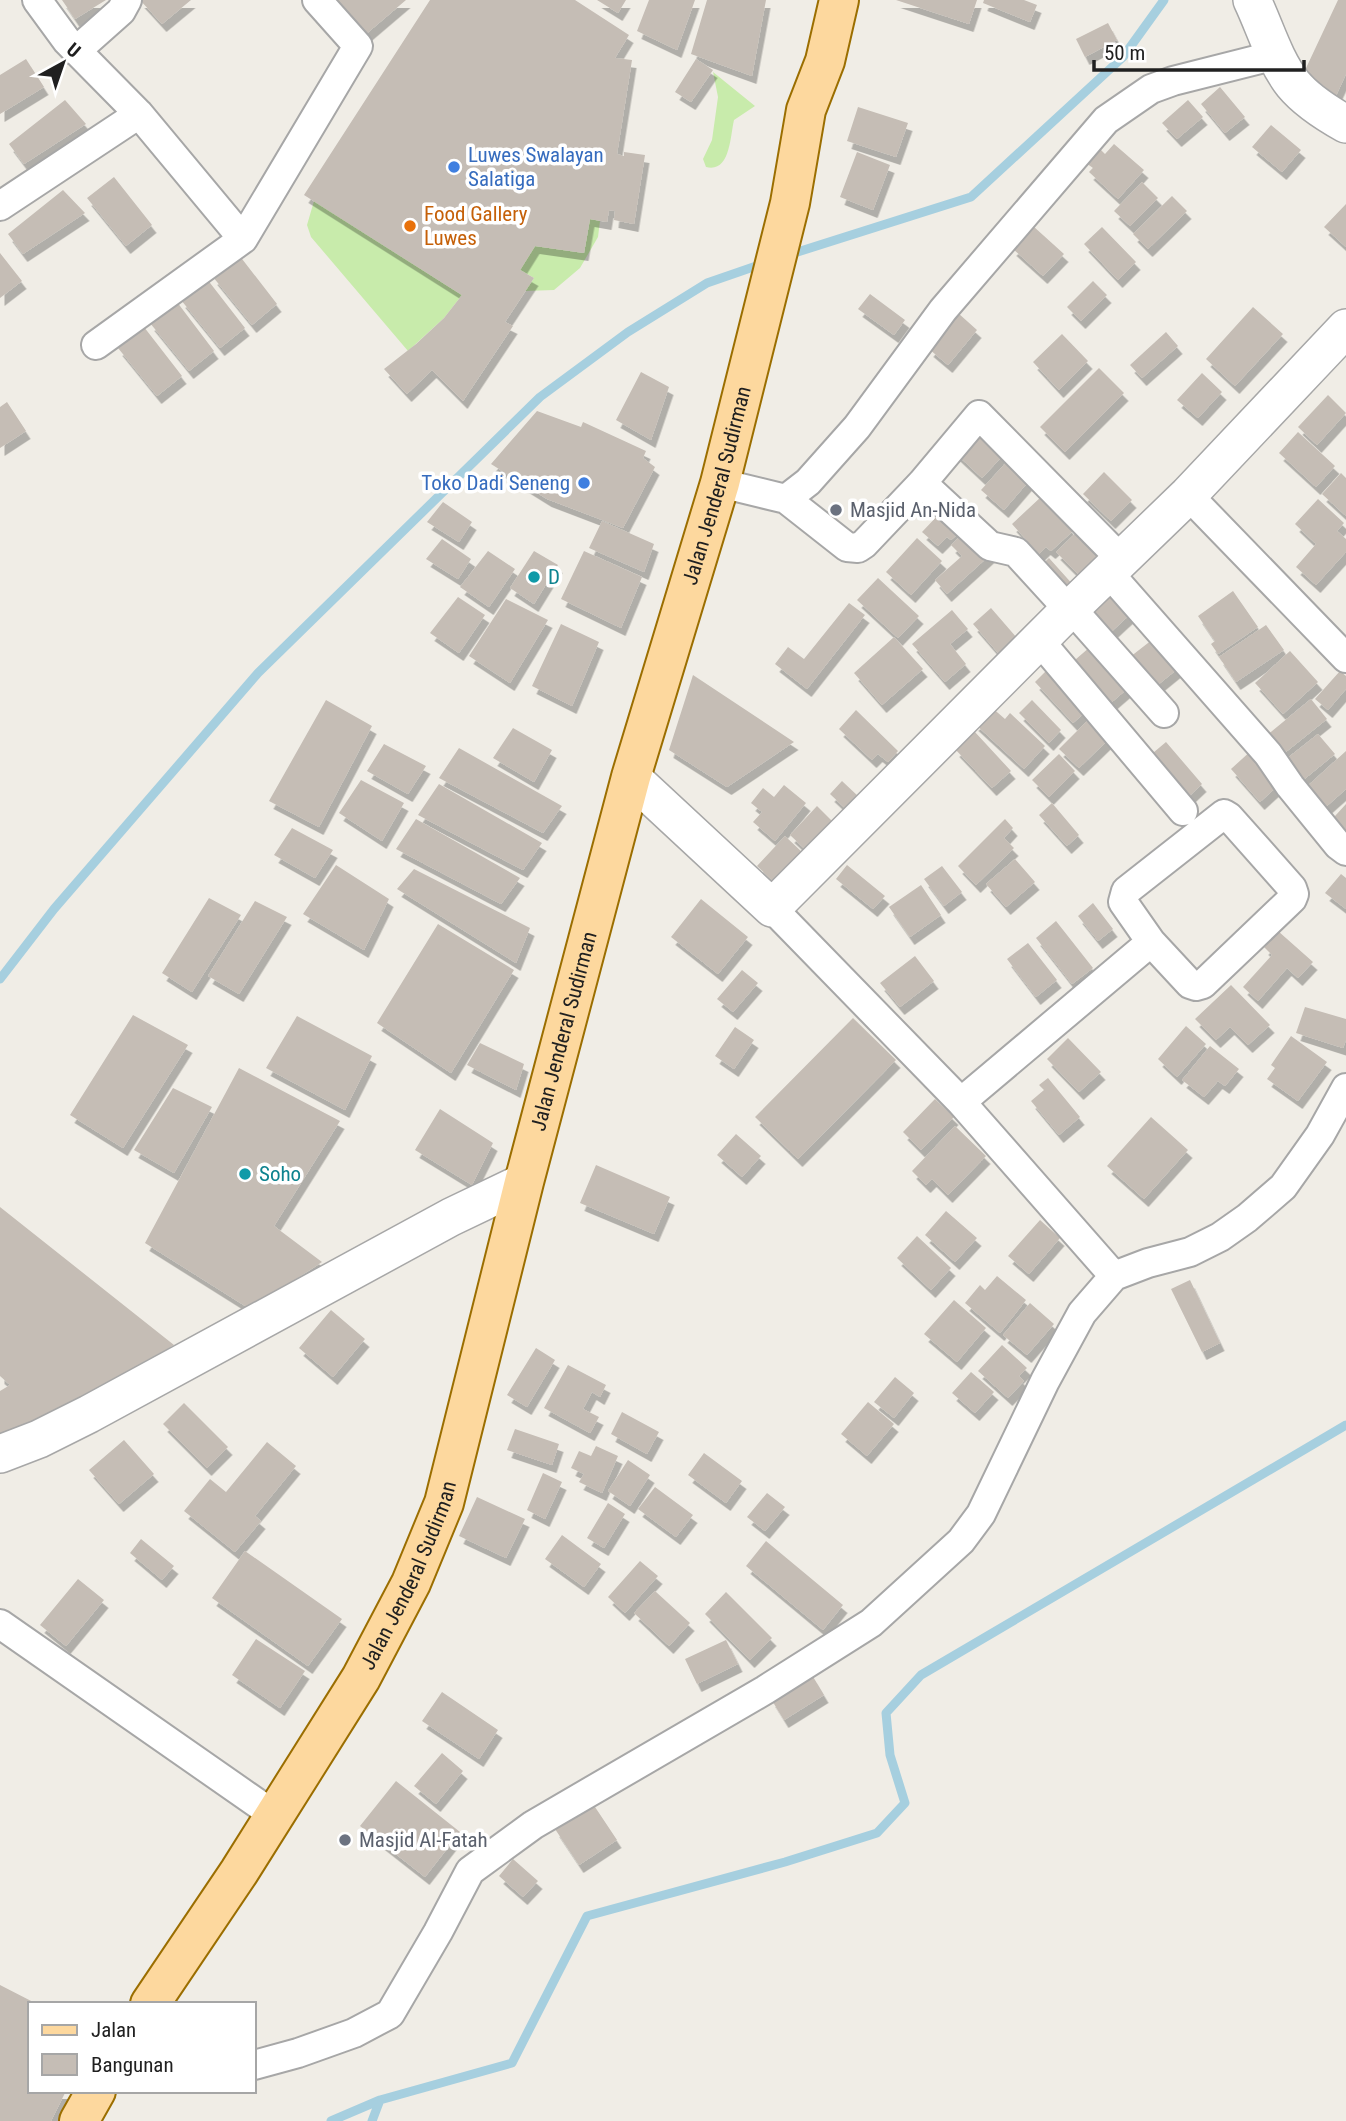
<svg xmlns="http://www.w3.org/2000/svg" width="1346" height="2121" font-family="'Roboto Condensed',sans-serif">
	<defs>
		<filter id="shadow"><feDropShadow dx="4.5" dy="8" stdDeviation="0" flood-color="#0004"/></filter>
	</defs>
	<rect width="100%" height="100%" fill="#f0ede6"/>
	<path fill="#c8ebab" d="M713,72L755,106L734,120C730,138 730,173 706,167L703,159L712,140L718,97Z
		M314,201L462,295L444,318L408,351L311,237L307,225Z
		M590,219L600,221L598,237L580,268L554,290L525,291L534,278L520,270L535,246L584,253Z"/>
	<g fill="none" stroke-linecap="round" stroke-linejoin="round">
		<path stroke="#a6cfdf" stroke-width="9" d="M788,255L971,197L1123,57L1164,0
			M0,979L54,909L258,673L540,397L628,332L707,283L765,263
			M331,2121L380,2100L512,2063L587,1916L785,1862L877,1833L905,1803L890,1755L886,1713L921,1675L1346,1425
			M372,2121L380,2100"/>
	</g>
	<path fill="#c5bdb5" filter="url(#shadow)" d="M62,0H106L75,19Z
		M140,0H191L162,24Z
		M325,0H406L359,40Z
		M430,0H575L629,35L615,58L632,60L617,154L624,156V152L645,155L634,224L614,220L615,211L609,210L607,222L590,219L584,253L535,246L520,270L534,278L505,322L513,326L463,401L432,370L407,394L384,369L416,344L444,318L462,295L304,195Z
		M597,0H626L618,13Z
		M649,0H695L677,50L637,31Z
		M707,0H766L752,76L691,54Z
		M896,0H977L969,24Z
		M984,0H1024L1037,5L1030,22L983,3Z
		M1338,0H1346V74L1334,100L1299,83Z
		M1108,23L1117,40L1085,57L1076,39Z
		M26,59L44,87L0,114V75Z
		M696,59L713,70L691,102L675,92Z
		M1220,87L1245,117L1225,133L1201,104Z
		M65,100L86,124L24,164L9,144Z
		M1188,100L1203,117L1177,139L1162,123Z
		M858,107L908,123L896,157L847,141Z
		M1271,125L1301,150L1282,172L1252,147Z
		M1114,144L1144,170L1118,199L1089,172L1093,168L1086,163L1099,148L1105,154Z
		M857,152L890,165L873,210L840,197Z
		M114,177L152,225L126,246L87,198Z
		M1142,182L1158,198L1130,226L1114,211Z
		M63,190L85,213L23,254L8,234Z
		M1172,196L1187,211L1148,249L1133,234Z
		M1346,204V247L1324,227Z
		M1033,226L1064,254L1043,276L1012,248Z
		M1102,227L1136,262L1118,280L1084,244Z
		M0,253L22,281L0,298Z
		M239,255L277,304L252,325L213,277Z
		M207,279L245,328L220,348L181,300Z
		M1093,281L1107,295L1081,321L1067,307Z
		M870,294L905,320L894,335L858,309Z
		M177,302L214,351L189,371L150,323Z
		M1253,307L1283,334L1235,386L1206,359Z
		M958,313L977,330L948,365L929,349Z
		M144,327L182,376L157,396L118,348Z
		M1166,332L1178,346L1142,378L1130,365Z
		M1062,334L1088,361L1059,390L1033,362Z
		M1099,368L1124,393L1065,452L1040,427Z
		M641,372L669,387L651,440L616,420Z
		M1202,373L1222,392L1198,418L1177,400Z
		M1328,395L1346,413L1317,445L1298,427Z
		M7,402L26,431L0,448V407Z
		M537,411L581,427L583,422L646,451L643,458L655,467L623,528L547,499L491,464Z
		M977,423L1007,451L982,478L952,450Z
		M1298,432L1335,466L1316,487L1279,453Z
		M1013,455L1035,474L1004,510L981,490Z
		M1104,472L1132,500L1111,521L1083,494Z
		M1341,473L1346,478V516L1322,494Z
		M1042,496L1073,531L1051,551L1046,547L1039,554L1012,524Z
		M1318,499L1344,523L1337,531L1346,539V552L1316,585L1296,567L1316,544L1295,524Z
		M443,502L472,522L459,542L427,522Z
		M940,513L960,532L951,540L947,537L938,546L922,532Z
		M602,521L654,544L644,572L589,548Z
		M968,529L991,554L947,594L935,580L962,556L951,545Z
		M1079,530L1108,561L1086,582L1056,552Z
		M917,538L942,561L911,595L886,572Z
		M442,539L471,559L458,579L426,559Z
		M488,551L515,569L489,607L460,587Z
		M534,551L558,565L534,604L510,588Z
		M584,551L642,577L621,628L561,599Z
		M1049,558L1075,587L1062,600L1035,571Z
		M878,578L919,616L898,638L857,600Z
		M1116,583L1138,607L1111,632L1089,608Z
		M1233,591L1258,627L1218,654L1211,644L1215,641L1198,616Z
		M458,597L485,615L459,653L430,633Z
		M506,599L548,620L510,683L469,656Z
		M849,603L865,615L807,689L775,664L788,647L804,659Z
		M991,608L1017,638L999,654L973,624Z
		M952,610L968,629L950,644L966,664L945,682L912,644Z
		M561,624L599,642L572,706L532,686Z
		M1266,625L1284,650L1236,682L1219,657Z
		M1157,636L1181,666L1154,688L1130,657Z
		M894,637L923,669L882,705L854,673Z
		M1090,647L1127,689L1105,708L1068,666Z
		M1290,651L1318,682L1283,714L1255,683Z
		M1052,665L1091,707L1073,723L1035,682Z
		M1340,671L1346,676V689L1328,710L1315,699Z
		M693,675L794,742L727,787L669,750Z
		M1311,699L1327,719L1282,755L1266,736Z
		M326,700L372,726L319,827L269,801Z
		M1032,700L1061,730L1049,743L1019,713Z
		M990,706L1005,719L1010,713L1045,746L1024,769L974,723Z
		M856,710L898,751L888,762L878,754L872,760L839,729Z
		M1093,715L1113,735L1079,768L1059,749Z
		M513,728L552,750L534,782L493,758Z
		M974,731L1011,771L992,788L955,749Z
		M1318,734L1335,754L1302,781L1285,760Z
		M1166,742L1202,784L1184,801L1147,758Z
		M384,744L426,766L408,794L367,771Z
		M459,748L562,806L543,833L439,778Z
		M1253,749L1282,782L1260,802L1231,769Z
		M1346,751V789L1319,813L1301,792Z
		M1059,754L1075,771L1049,797L1032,780Z
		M361,780L404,803L382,841L339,813Z
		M842,781L859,797L847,810L830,794Z
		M439,784L542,843L523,870L418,815Z
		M784,785L806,803L775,841L753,822L762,812L751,803L763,788L774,797Z
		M1052,803L1079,835L1067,846L1039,815Z
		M1346,804V844L1325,827Z
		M817,806L833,822L807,851L790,835Z
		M416,819L520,878L501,904L396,849Z
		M1005,819L1013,828L1004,838L1014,848L976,885L958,866Z
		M292,828L333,850L315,878L274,855Z
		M785,836L803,853L775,883L757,866Z
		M1015,859L1035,882L1006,907L986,884Z
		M336,865L389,899L364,950L303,914Z
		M847,865L885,896L873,909L836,879Z
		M942,866L962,892L944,906L924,879Z
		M414,869L530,928L516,963L397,889Z
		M1341,874L1346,878V909L1325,893Z
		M921,885L941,915L910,937L889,907Z
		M209,898L241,915L192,992L162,973Z
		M701,899L748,937L718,974L671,937Z
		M255,901L287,917L239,994L208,976Z
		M1093,903L1113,929L1098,941L1078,916Z
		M1056,921L1093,968L1072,984L1036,938Z
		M438,924L514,970L451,1073L377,1023Z
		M1278,931L1313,962L1298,978L1287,968L1258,1001L1243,987L1272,955L1264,947Z
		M1028,943L1057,980L1036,997L1007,959Z
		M915,956L934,981L900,1007L880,983Z
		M742,970L758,983L733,1012L717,999Z
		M1231,985L1270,1025L1248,1045L1230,1027L1216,1040L1195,1019Z
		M1305,1007L1346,1019V1040L1343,1048L1296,1033Z
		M133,1015L188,1045L123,1148L70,1115Z
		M297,1016L372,1056L345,1110L266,1068Z
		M853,1018L896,1060L798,1159L755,1117Z
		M1186,1026L1206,1044L1177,1077L1158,1059Z
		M735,1027L754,1040L734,1069L715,1056Z
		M1291,1036L1327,1062L1298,1101L1267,1079L1275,1068L1271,1065Z
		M1068,1038L1101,1072L1079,1092L1047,1059Z
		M480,1043L524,1064L516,1090L467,1065Z
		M1210,1046L1239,1069L1225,1086L1218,1081L1204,1097L1182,1080Z
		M239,1068L340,1121L274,1226L322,1262L250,1309L145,1243Z
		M1048,1078L1080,1117L1059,1135L1031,1101L1044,1090L1039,1085Z
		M173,1088L212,1107L174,1173L134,1150Z
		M935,1099L954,1117L921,1150L903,1132Z
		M440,1109L493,1143L472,1185L415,1150Z
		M1151,1117L1188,1150L1144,1199L1107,1166Z
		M955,1126L986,1156L948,1195L932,1179L926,1185L912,1171Z
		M736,1134L761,1156L742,1177L717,1155Z
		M596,1165L670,1197L654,1234L580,1203Z
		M0,1207L174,1345L2,1441L0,1436V1391L10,1385L0,1376Z
		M946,1211L977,1238L955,1262L925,1235Z
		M1040,1220L1060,1238L1029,1274L1008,1256Z
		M917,1236L951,1268L931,1290L897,1258Z
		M997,1276L1026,1300L1000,1333L965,1303L980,1285L985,1290Z
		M1190,1280L1220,1343L1202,1352L1171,1289Z
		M954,1300L986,1328L957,1362L924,1334Z
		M1030,1303L1054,1324L1027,1355L1003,1335Z
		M331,1310L365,1339L333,1377L299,1348Z
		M1002,1345L1027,1368L1019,1376L1024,1381L1008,1398L978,1371Z
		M536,1348L555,1360L527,1407L507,1395Z
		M568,1365L606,1385L600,1397L592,1392L583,1409L599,1417L590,1433L544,1408Z
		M971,1372L994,1392L975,1413L952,1393Z
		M895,1377L914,1393L894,1418L874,1402Z
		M868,1402L894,1424L867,1456L841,1434Z
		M184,1403L228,1447L207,1468L163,1424Z
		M622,1412L659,1432L647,1454L611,1434Z
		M515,1429L559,1444L552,1465L507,1450Z
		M124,1440L154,1474L119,1504L89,1470Z
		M267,1442L296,1466L255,1516L261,1521L235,1552L184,1511L210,1479L226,1492Z
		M596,1446L618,1456L602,1493L579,1482L584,1474L571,1468L579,1451L591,1456Z
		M704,1453L742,1481L726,1503L688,1475Z
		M628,1460L650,1475L630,1506L608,1491Z
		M543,1473L562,1482L545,1519L527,1510Z
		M655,1487L693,1515L676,1537L638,1509Z
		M767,1493L785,1507L765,1531L747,1517Z
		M477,1497L525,1519L506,1558L459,1536Z
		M608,1503L625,1514L604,1548L587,1538Z
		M562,1535L601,1564L584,1587L545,1559Z
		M141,1539L174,1566L162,1580L130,1553Z
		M766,1541L843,1605L823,1630L746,1566Z
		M245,1551L342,1619L308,1666L212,1598Z
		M640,1561L658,1576L625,1613L608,1597Z
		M78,1579L104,1600L66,1646L40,1625Z
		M655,1591L690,1623L669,1646L634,1613Z
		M726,1592L772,1638L750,1660L705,1614Z
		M256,1639L305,1671L280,1708L232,1675Z
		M726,1640L738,1664L697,1684L685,1659Z
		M812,1675L824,1695L784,1720L771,1699Z
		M442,1692L498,1730L479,1759L422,1721Z
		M442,1753L463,1771L436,1804L414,1786Z
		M396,1781L460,1832L425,1877L360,1826Z
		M593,1804L617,1840L579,1865L555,1829Z
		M513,1859L538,1881L523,1897L499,1876Z
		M0,1985L37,2004H30V2091H66L51,2121H0Z"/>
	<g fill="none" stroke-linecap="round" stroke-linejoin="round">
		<g stroke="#a7a7a7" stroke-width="32">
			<path id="minor" d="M37,0L67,41L139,114L243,239L96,345
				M76,51L121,11L127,0
				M0,206L139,114
				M243,239L358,46L317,0
				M720,483L786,499L808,482L857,427L943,310L1106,120L1151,89L1173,81L1276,55
				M922,483L990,546L1016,552L1069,610
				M1188,495L1346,658
				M786,499L847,547L858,548L864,544L922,483L979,415L1121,559
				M1108,572L1268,754L1290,786L1338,845L1346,851
				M1071,608L1164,713
				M1039,640L1183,811
				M1224,814L1229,817L1292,888L1294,894L1292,899L1203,984L1196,986L1190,984L1151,942L1123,902L1126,891Z
				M772,908L961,1102L1114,1276
				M961,1102L1151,942
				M0,1624L274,1815
				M254,2065L298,2053L354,2033L390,2014L438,1932L470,1871L533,1825L765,1690L871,1623L961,1541L981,1514L1045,1381L1082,1313L1114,1276L1148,1263L1190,1252L1220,1237L1247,1218L1283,1187L1320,1135L1346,1088"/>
		</g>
		<g stroke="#a7a7a7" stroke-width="40">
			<path id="tertiary" d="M1252,0C1265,27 1274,60 1293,84C1307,101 1328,114 1346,124
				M631,777L772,908L1069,610L1188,495L1346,328
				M0,1454L39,1439L89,1414L451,1217L524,1182"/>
		</g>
		<g stroke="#9b6e00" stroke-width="42">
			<g id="primary">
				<path id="s1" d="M150,2004L239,1872L361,1678L411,1583L444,1503L524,1182L631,777L720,483L790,203L806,110L825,61L839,0"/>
				<path d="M79,2121L96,2091"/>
			</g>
		</g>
		<use href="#minor" stroke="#fff" stroke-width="28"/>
		<use href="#tertiary" stroke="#fff" stroke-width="37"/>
		<use href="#primary" stroke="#fdd89e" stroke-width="38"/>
	</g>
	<g fill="#3f7fe0" stroke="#fff" stroke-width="2.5">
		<circle cx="454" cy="167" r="7"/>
		<circle cx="584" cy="483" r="7"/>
	</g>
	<circle fill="#e8710a" stroke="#fff" stroke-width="2.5" cx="410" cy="226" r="7"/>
	<g fill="#6b7280" stroke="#fff" stroke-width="2.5">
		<circle cx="836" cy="510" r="7"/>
		<circle cx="345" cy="1840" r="7"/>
	</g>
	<g fill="#0f9aa8" stroke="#fff" stroke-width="2.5">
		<circle cx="534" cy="577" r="7"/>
		<circle cx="245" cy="1174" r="7"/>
	</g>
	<g text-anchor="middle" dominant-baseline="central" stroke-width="7" stroke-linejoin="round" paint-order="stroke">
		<g font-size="21" fill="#366cbe" stroke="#fff" text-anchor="start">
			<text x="468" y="155">Luwes Swalayan<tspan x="468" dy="24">Salatiga</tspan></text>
			<text x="570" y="483" text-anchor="end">Toko Dadi Seneng</text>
		</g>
		<g font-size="21" fill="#c56008" stroke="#fff" text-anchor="start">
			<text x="424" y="214">Food Gallery<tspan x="424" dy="24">Luwes</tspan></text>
		</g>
		<g font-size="21" fill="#202020" stroke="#fff">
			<text stroke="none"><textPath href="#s1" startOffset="1636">Jalan Jenderal Sudirman</textPath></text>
			<text stroke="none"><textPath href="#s1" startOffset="1069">Jalan Jenderal Sudirman</textPath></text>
			<text stroke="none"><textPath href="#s1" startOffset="502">Jalan Jenderal Sudirman</textPath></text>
		</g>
		<g font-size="21" fill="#5b616d" stroke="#fff" text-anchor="start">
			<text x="850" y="510">Masjid An-Nida</text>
			<text x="359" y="1840">Masjid Al-Fatah</text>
		</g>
		<g font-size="21" fill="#0d838f" stroke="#fff" text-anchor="start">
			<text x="548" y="577">D</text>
			<text x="259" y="1174">Soho</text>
		</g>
	</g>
	<rect x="28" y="2002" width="228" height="91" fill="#ffffff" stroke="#a6a6a6" stroke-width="2"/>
	<rect x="42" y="2025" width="35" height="10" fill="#fdd89e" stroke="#a6a6a6" stroke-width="2"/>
	<text x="91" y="2037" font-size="21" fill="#202020">Jalan</text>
	<rect x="42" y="2054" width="35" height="21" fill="#c5bdb5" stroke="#a6a6a6" stroke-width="2"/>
	<text x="91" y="2072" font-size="21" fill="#202020">Bangunan</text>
	<g transform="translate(63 63) rotate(40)" stroke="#ffffff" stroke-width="5" paint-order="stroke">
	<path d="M0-5L12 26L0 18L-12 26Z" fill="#202020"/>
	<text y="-10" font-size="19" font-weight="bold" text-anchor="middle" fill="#202020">U</text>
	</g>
	<path d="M1094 60v10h210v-10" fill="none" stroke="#202020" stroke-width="3.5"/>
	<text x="1104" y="60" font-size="21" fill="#202020" stroke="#ffffff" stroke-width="5" paint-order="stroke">50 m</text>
</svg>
